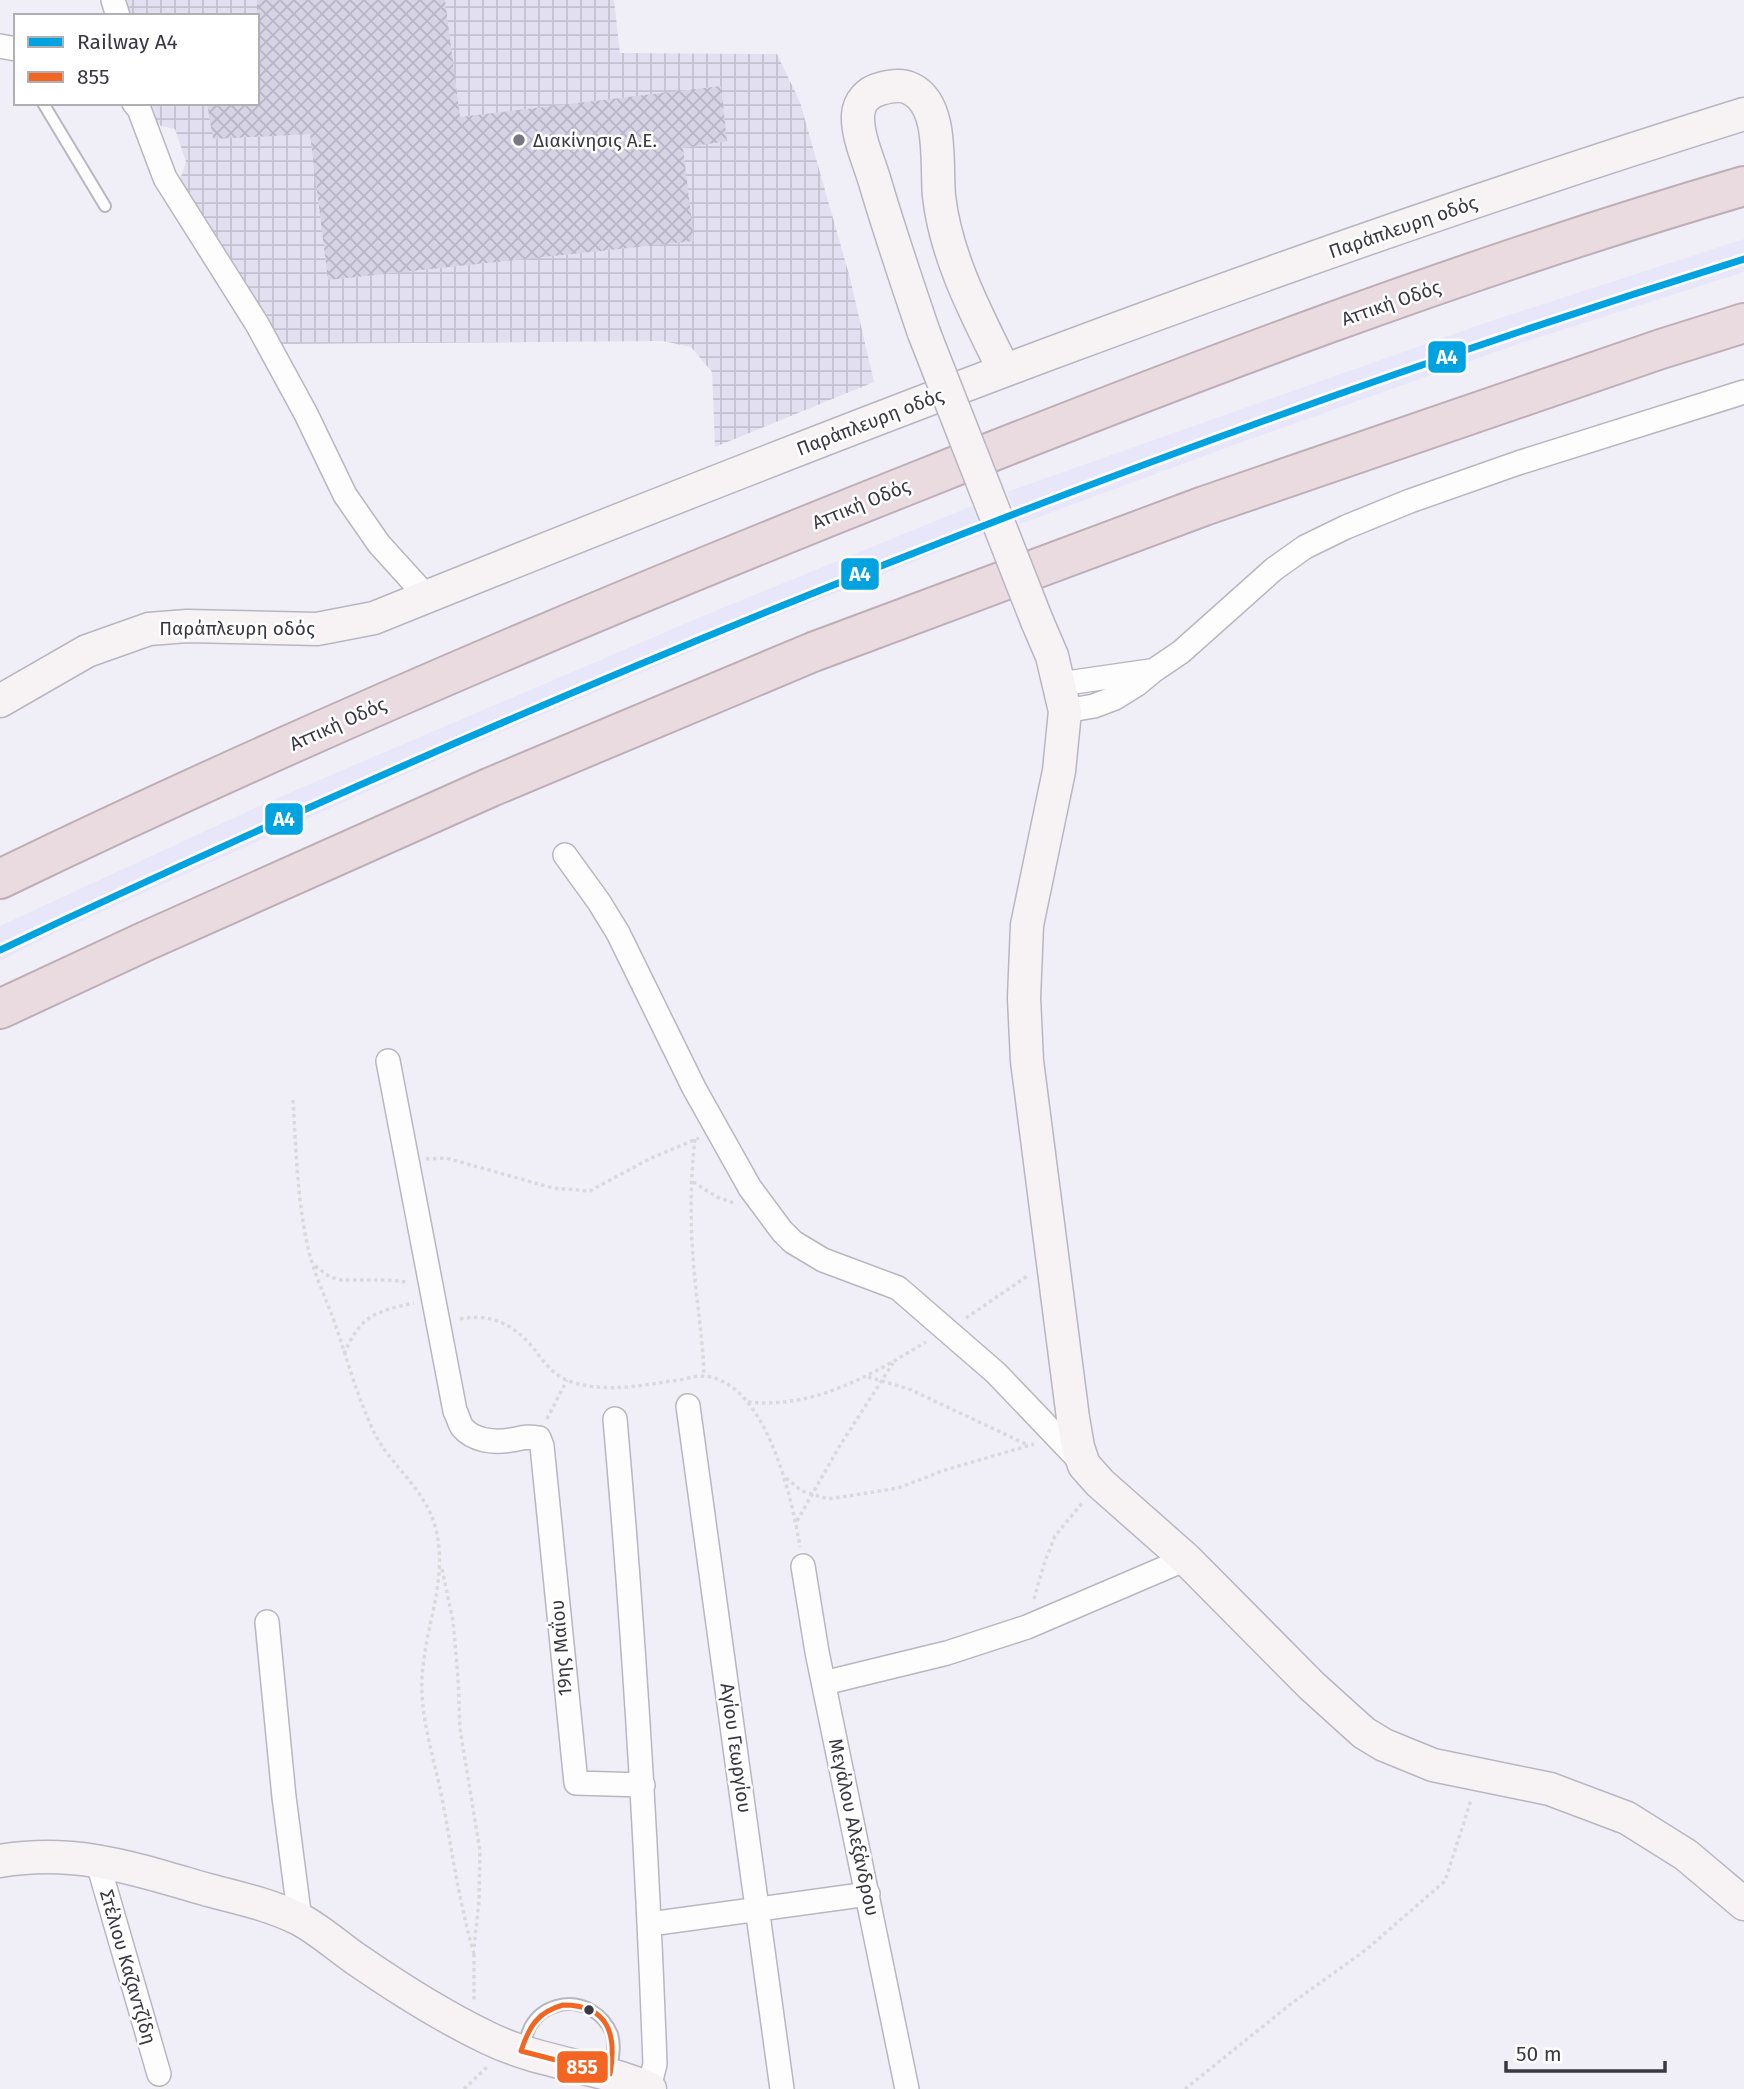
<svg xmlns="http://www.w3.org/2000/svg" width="1744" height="2089" font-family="'Fira Sans',sans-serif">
	<defs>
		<pattern id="industrial-grid" width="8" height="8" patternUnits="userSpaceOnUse" patternTransform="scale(1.75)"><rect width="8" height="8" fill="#e2e0f0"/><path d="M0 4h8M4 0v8" fill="none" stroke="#c3c1cf"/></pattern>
		<pattern id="building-cross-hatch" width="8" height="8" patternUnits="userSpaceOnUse" patternTransform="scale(1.75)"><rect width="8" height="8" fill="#d6d3e5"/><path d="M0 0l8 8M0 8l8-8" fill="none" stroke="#b8b6c6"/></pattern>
	</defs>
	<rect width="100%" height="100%" fill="#f0eff8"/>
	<path fill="#e8e6f9" d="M1744,239V272L1521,343L1231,446L1020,524L1007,492L1485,323Z
		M972,506L984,534L742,630L459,750L57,932L0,961V926L268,802L710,613Z"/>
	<path fill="url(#industrial-grid)" d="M121,0H614L620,53L777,54L800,102L850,278L874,382L715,447L712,372L691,347L663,341L278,344L180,179L186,162L175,129L161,126L148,111L147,103H257V16H125Z"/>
	<path fill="url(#building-cross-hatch)" d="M257,0H445L460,117L721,86L727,141L683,148L694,241L328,280L310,134L213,139L207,103H257Z"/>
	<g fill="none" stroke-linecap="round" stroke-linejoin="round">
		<g stroke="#b8b7c0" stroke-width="14">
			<path id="lane" d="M43,103L105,206
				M522,2048C525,2041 527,2034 530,2027C542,2005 570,1998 591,2010C601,2016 608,2024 612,2034C616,2047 612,2061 611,2073"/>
		</g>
		<g stroke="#b8b7c0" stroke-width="26">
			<path id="street" d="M113,0L118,16
				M0,46L16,49
				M134,103L139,109L165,178L257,324L306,414L345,495L379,544L427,597
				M1060,684L1150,671
				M1065,711L1094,706L1115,698L1136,685L1153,671L1181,652L1274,569L1305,547L1346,527L1410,501L1518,463L1744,392
				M565,855L599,902L618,933L694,1088L750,1188L782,1231L793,1242L823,1260L898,1288L996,1373L1083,1464
				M388,1061L455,1411C458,1416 459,1423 462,1427C473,1441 495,1443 511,1440C522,1438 527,1436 539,1438L542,1446L576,1783L643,1785
				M688,1406L782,2089
				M615,1419C634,1634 647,1849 655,2064L649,2088
				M803,1566L817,1652L907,2089
				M267,1622L284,1797L300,1920
				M824,1683L947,1653L1027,1627L1186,1559
				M97,1860L159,2074
				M650,1924L868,1894"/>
		</g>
		<g stroke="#b8b7c0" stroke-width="35">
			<path id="secondary" d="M924,333C907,283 890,233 875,182C869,161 857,137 858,115C859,102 868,92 880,89C890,86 902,84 911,89C944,105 936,165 939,196C946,258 977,315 1004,370
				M1037,621L1052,656L1065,711L1059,771L1027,925L1024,998L1027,1061L1073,1418L1078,1447L1084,1465L1100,1483L1186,1559L1312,1686L1364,1733L1384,1745L1433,1765L1550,1789L1627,1818L1686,1855L1744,1904
				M0,701L87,651L149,629L187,626L317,629L374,618C825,436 1279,259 1744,114
				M0,1861C77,1848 135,1869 208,1890C239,1898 271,1905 299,1919C320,1930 337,1946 356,1959C398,1988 442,2016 488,2038C539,2063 598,2066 650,2089"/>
		</g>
		<g stroke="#beafb7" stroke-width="42">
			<path id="highway" d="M0,879C300,734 608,604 918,481C1189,373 1463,268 1744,186
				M0,1009L146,941L491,787L813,652L1204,506L1661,349L1744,323"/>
		</g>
		<path stroke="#d9d9dc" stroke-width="3.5" stroke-dasharray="3.5 3.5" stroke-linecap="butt" d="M293,1100C296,1148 297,1196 307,1243C312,1269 324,1294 333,1318C346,1355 356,1393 372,1428C388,1464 424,1487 435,1526C451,1583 419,1636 422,1694C424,1730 435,1763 442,1798C452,1851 459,1902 474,1954
			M695,1139C690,1181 690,1227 694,1269C697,1305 703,1340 704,1376
			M426,1159L446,1158L553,1188L590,1191L649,1159L699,1138
			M693,1182L717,1197L734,1203
			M315,1266L330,1277L341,1280H387L408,1282
			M966,1318L1029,1275
			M460,1319C491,1313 514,1324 534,1349C543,1361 554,1376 569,1381C606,1394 641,1385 679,1380C686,1379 693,1376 700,1376C765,1376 792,1498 800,1547
			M344,1354C361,1315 374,1312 414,1303
			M868,1377L909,1389L1028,1445
			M748,1402C815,1409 871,1375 926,1342
			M547,1419L567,1380
			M786,1478L802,1491L828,1499L861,1494L898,1488L942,1471L1034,1444
			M797,1521L839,1447L893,1363
			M442,1569L453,1621L458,1677L460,1729L480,1851L479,1902L474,1947
			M1034,1599L1044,1564L1055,1536L1083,1502
			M474,1954V2003
			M464,2089L488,2066
			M1185,2089L1292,2003L1367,1949L1445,1881L1471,1800"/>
		<use href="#lane" stroke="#fdfdfe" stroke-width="10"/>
		<use href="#street" stroke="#fdfdfe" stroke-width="23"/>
		<use href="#secondary" stroke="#f7f3f5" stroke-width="32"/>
		<use href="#highway" stroke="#e9dbdf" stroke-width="38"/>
		<g stroke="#b8b7c0" stroke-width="35" stroke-linecap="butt">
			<path id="secondary-bridge" d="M924,333L1037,621"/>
		</g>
		<use href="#secondary-bridge" stroke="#f7f3f5" stroke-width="32"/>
		<g stroke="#fff" stroke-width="10">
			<path id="bus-1" d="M563,2005C609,2005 617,2035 610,2074L521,2051C529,2027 537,2012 563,2005Z"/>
		</g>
		<use href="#bus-1" stroke="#f26522" stroke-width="5"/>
		<g stroke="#fff" stroke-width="12">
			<path id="rail-1" d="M0,950C566,682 1146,446 1744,259"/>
		</g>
		<use href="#rail-1" stroke="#00a3e0" stroke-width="7"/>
	</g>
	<circle fill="#797882" stroke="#fff" stroke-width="2.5" cx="519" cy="140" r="7"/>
	<circle fill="#393843" stroke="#fff" stroke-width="2.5" cx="589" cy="2010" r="6"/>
	<g text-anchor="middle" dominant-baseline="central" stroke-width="5" stroke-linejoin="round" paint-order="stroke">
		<g font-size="19" fill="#393843" stroke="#fff" text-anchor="start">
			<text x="533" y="140">Διακίνησις Α.Ε.</text>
		</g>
		<g font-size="19" fill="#393843" stroke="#fff">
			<text transform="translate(1403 227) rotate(-19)">Παράπλευρη οδός</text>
			<text transform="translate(1391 303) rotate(-19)">Αττική Οδός</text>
			<text transform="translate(870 422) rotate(-21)">Παράπλευρη οδός</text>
			<text transform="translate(861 504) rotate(-22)">Αττική Οδός</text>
			<text x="237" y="628">Παράπλευρη οδός</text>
			<text transform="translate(338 724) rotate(-24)">Αττική Οδός</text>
			<text transform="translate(561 1648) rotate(-95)">19ης Μαΐου</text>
			<text transform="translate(736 1748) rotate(82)">Αγίου Γεωργίου</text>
			<text transform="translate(854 1827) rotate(78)">Μεγάλου Αλεξάνδρου</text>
			<text transform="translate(128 1967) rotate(74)">Στέλιου Καζαντζίδη</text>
		</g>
	</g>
	<g stroke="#fff" stroke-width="2.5">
		<rect x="1427" y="340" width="40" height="34" rx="7" fill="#00a3e0"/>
		<rect x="840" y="557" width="40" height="34" rx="7" fill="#00a3e0"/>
		<rect x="264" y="802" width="40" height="34" rx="7" fill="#00a3e0"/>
		<rect x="556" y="2050" width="53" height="34" rx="7" fill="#f26522"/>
	</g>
	<g font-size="19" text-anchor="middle" font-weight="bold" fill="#fff">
		<text x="1447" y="364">A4</text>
		<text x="860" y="581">A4</text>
		<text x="284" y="826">A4</text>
		<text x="582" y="2074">855</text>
	</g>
	<rect x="14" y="14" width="245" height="91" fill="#ffffff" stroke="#b0afb4" stroke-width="2"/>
	<rect x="28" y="37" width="35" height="10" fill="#00a3e0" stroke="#b0afb4" stroke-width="2"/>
	<text x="77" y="49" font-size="21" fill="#393843">Railway A4</text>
	<rect x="28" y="72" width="35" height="10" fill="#f26522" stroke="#b0afb4" stroke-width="2"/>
	<text x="77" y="84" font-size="21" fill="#393843">855</text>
	<path d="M1506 2061v10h159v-10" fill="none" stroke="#393843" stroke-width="3.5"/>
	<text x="1516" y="2061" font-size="21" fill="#393843" stroke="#ffffff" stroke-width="5" paint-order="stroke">50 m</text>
</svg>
